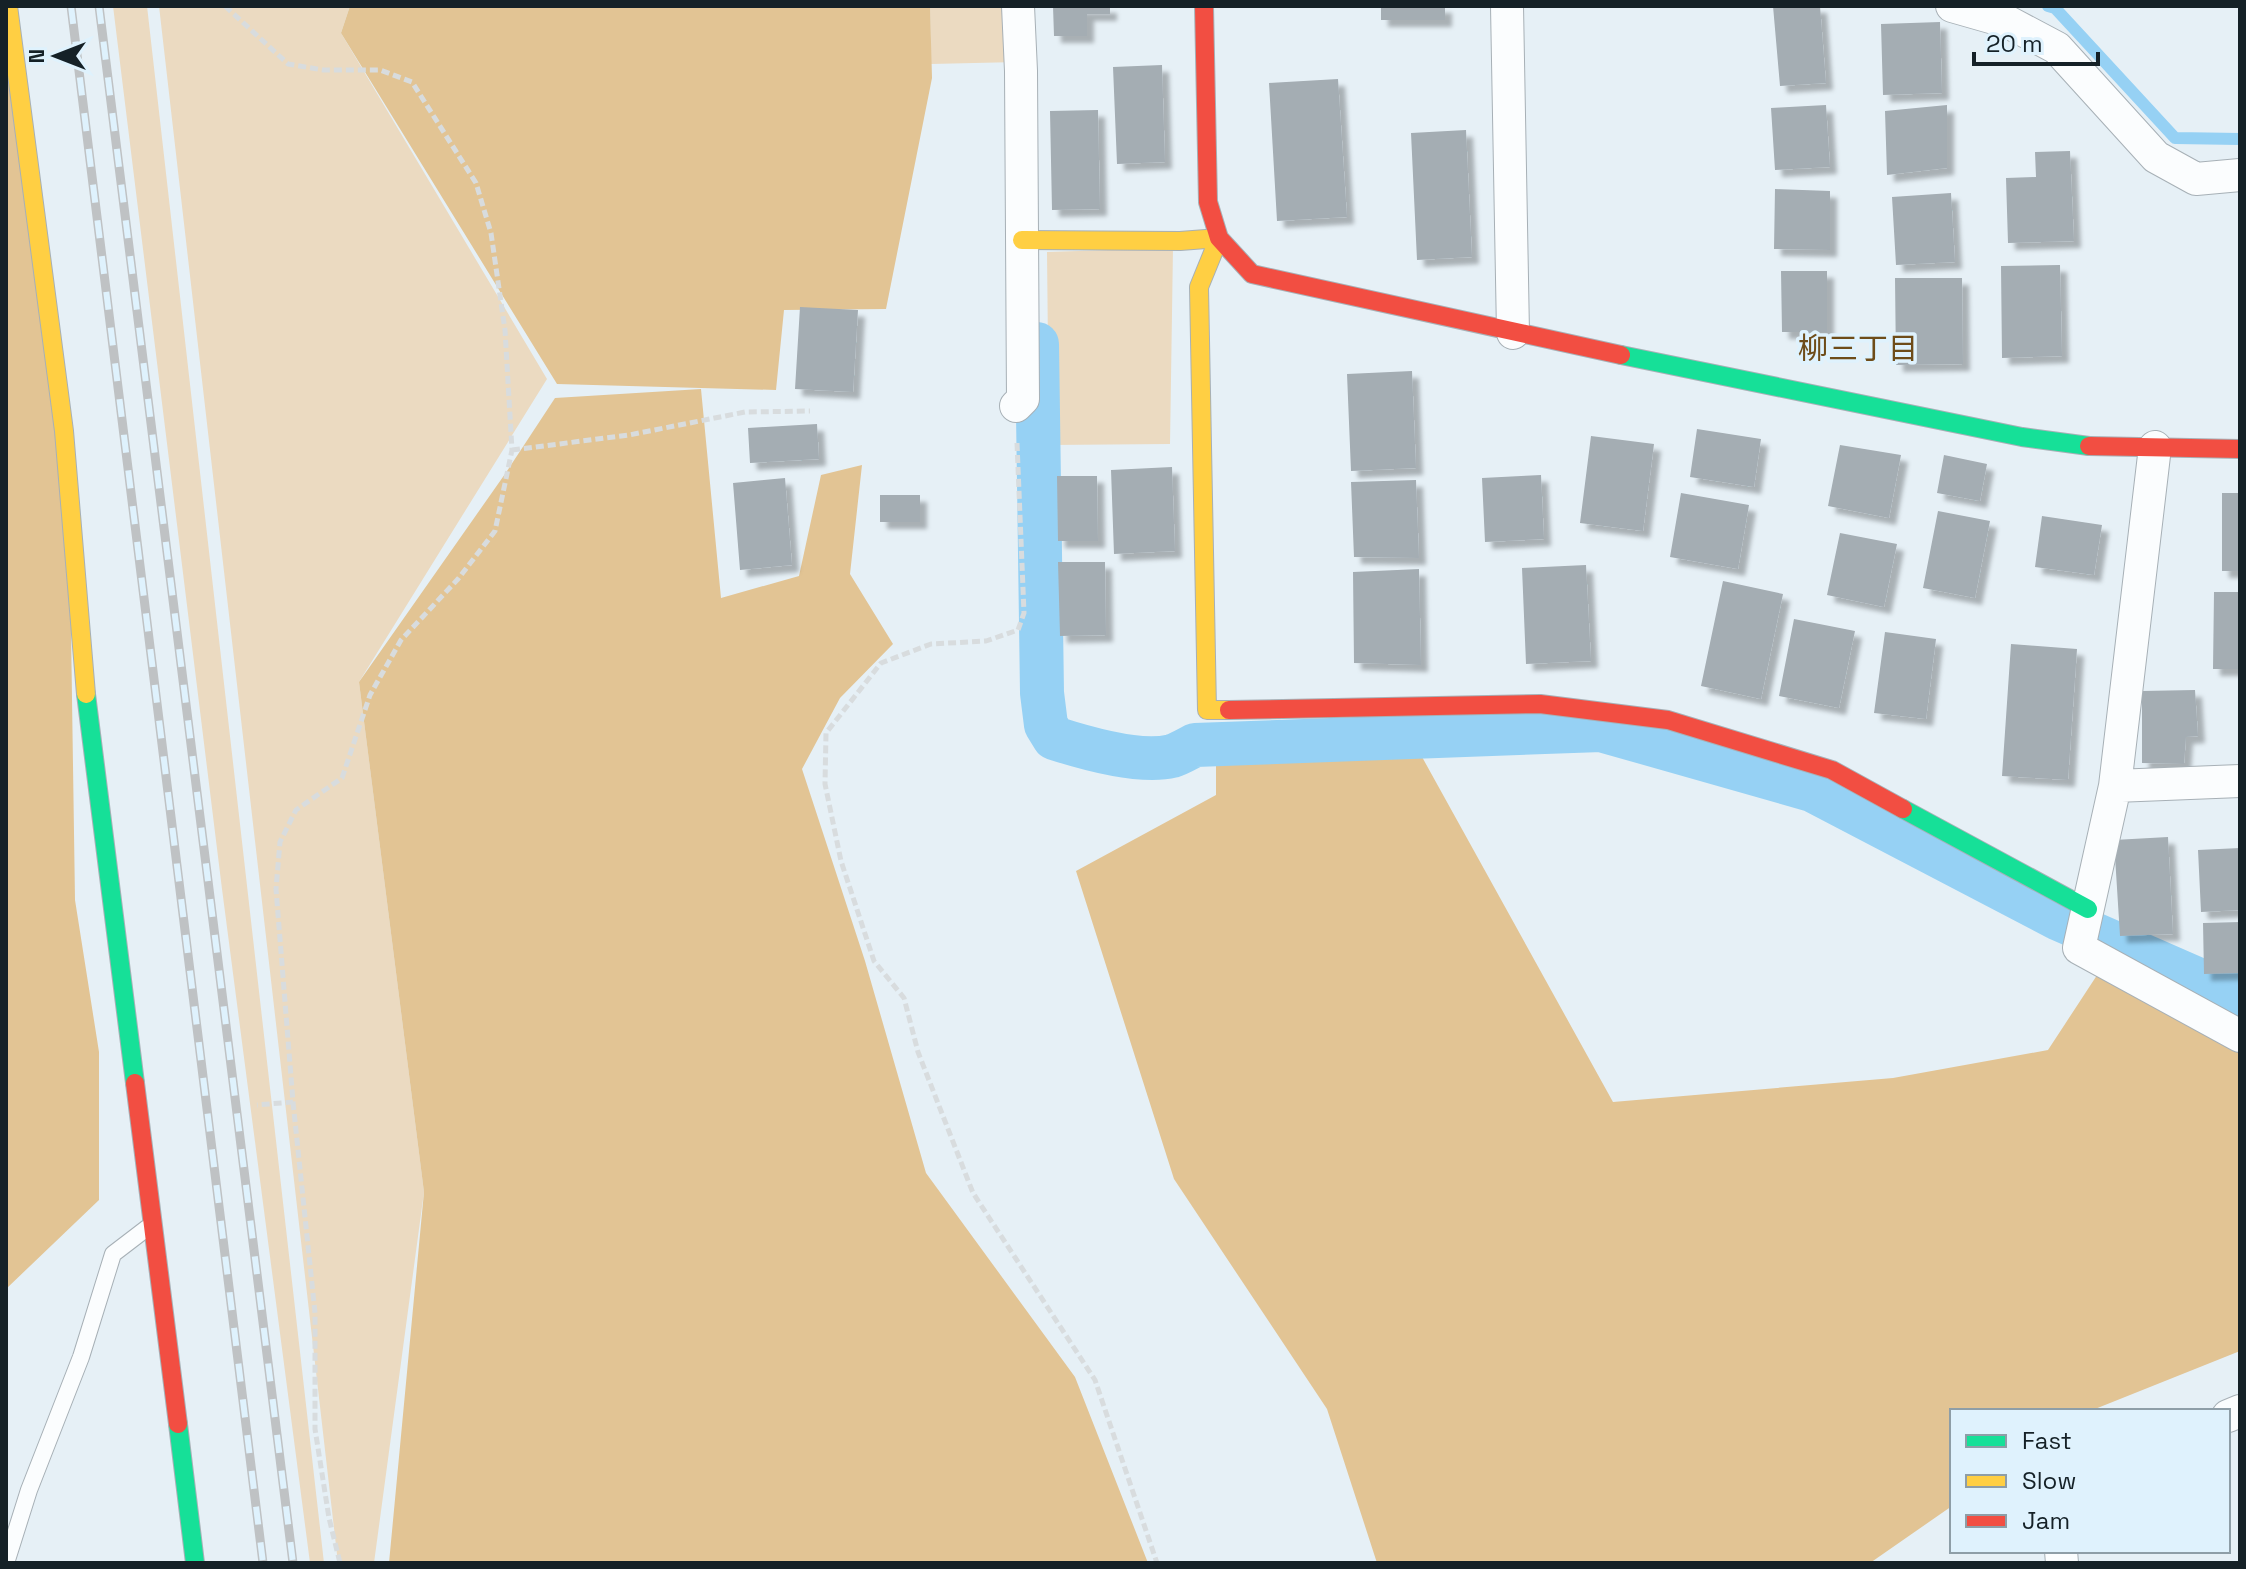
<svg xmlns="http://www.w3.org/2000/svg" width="2246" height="1569" font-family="'Space Grotesk','Noto Sans JP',sans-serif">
	<defs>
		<filter id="shadow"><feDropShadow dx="7" dy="7" stdDeviation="2" flood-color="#0004"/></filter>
	</defs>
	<rect width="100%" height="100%" fill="#e6f0f6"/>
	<path fill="#ebdac1" d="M113,6H147L324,1563H310L222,889Z
		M159,6H350L341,33L547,379L359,682L424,1192L374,1563H338Z
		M930,6H1013L1018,62L931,64Z
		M1173,248L1170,444L1049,445L1047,252Z"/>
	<path fill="#e2c494" d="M350,6H930L932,78L886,309L784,310L776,390L557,384L341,33Z
		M6,9L69,495L75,900L99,1052V1200L6,1289Z
		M701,389L721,598L799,576L821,475L862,465L850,574L893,644L840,698L802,769L865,961L926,1173L1075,1377L1148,1563H389L424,1192L359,682L505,474L555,398Z
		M1406,728L1613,1102L1893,1078L2048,1050L2105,963L2240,1023V1351L2090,1411H1952V1506L1870,1563H1377L1327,1409L1174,1179L1076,871L1216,795V733Z"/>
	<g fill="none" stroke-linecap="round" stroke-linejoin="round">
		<path stroke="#96d1f4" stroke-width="12" d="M2048,6L2055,8L2175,138L2240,139"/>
		<path stroke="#96d1f4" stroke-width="44" d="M1037,344L1042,693L1046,725L1054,738C1085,748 1140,764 1172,756C1179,754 1187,749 1195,745L1601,730L1812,790L2057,918L2240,998"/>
	</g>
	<path fill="#a4adb3" filter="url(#shadow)" d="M1053,6H1110V14H1087V36H1054Z
		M1381,6H1445V20H1381Z
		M1773,6H1820L1826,83L1780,86Z
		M1940,22L1942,93L1883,95L1881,24Z
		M1162,65L1165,162L1117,164L1113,67Z
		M1338,79L1347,217L1277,221L1269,83Z
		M1826,105L1830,167L1775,170L1771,108Z
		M1947,105V168L1887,175L1885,111Z
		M1098,110L1100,209L1052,210L1050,111Z
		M1466,130L1472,257L1417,260L1411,133Z
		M2070,151L2074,241L2008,243L2006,178L2036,177L2035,152Z
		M1775,189L1830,191V250L1774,249Z
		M1951,193L1955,262L1896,265L1892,197Z
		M2060,265L2062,356L2002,358L2001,266Z
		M1781,271H1827V332H1782Z
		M1895,278H1962L1963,364L1896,365Z
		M800,307L858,310L853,392L795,389Z
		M1412,371L1416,468L1351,471L1347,374Z
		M817,424L819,459L750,463L748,428Z
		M1697,429L1761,439L1754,487L1690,477Z
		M1591,436L1654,444L1643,531L1580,523Z
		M1840,445L1901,455L1889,518L1828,506Z
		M1944,455L1987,464L1980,501L1937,493Z
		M1172,467L1175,551L1114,554L1111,470Z
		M1541,475L1544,539L1485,542L1482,478Z
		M1057,476H1097L1098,541H1058Z
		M785,478L792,565L740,570L733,483Z
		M1416,480L1419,558L1354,557L1351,482Z
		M1681,493L1749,505L1738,569L1670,557Z
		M2222,493H2240V571H2222Z
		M880,495H920V522H880Z
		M1938,511L1990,521L1975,598L1923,588Z
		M2042,516L2102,525L2094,575L2035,567Z
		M1840,533L1897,544L1884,607L1827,595Z
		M1058,562H1105L1106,635L1060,636Z
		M1586,565L1591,661L1526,664L1522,568Z
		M1419,569L1421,665L1354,663L1353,572Z
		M1723,581L1783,594L1761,699L1701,686Z
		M2214,592H2240V669H2213Z
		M1794,619L1855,631L1839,708L1779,696Z
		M1885,632L1936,639L1926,719L1874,713Z
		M2011,644L2077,649L2068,780L2002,776Z
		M2195,690L2198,736L2186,737L2184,764L2142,763V691Z
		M2168,837L2173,934L2120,936L2114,840Z
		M2240,848V910L2201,912L2198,850Z
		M2240,922V973L2204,974L2203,923Z"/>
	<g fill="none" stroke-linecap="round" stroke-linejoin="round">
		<g stroke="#a7b0b6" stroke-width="18">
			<path id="lane" d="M6,1563L29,1490L81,1357L113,1254L147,1228"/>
		</g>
		<g stroke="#a7b0b6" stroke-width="34">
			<path id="street" d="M1507,6L1513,333
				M1952,6L2008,22L2057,48L2156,157L2196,179L2240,175
				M1016,406L1023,399L1021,71L1018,6
				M2155,447L2115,786L2079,948L2240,1036
				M2115,786L2240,781
				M2228,1416L2240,1411
				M2061,1551L2062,1563"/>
		</g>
		<g stroke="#a7b0b6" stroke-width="20">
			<path id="fast" d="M1621,355L2022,437L2089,446
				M86,694L135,1083
				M1903,809L2088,909
				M178,1424L195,1563"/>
		</g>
		<g stroke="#a7b0b6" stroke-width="20">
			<path id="slow" d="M8,6L64,431L86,694
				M1022,240L1180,241L1219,238L1199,287L1207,710H1229"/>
		</g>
		<g stroke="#a7b0b6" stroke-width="20">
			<path id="jam" d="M1204,6L1208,202L1219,238L1252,274L1621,355
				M2089,446L2240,449
				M1229,710L1540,704L1668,720L1832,770L1903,809
				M135,1083L178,1424"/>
		</g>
		<path stroke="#d8dcde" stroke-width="5" stroke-dasharray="8 4" stroke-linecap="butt" d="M225,6L288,64L323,70H380L412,82L476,183L491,233L505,330L512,450L495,531L458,579L401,640L370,695L342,778L296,810L280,842L276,889L293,1102L257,1105
			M1017,443L1024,613L1018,630L986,641L931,644L881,663L826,733L825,784L841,861L874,961L904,998L918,1052L973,1193L1095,1380L1157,1563
			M512,450L629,435L745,412L810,411
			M293,1102L315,1313V1429L329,1518L340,1563"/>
		<use href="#lane" stroke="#fbfdfe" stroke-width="16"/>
		<use href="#street" stroke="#fbfdfe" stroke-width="32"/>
		<use href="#fast" stroke="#16e098" stroke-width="18"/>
		<use href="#slow" stroke="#ffcf43" stroke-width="18"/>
		<use href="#jam" stroke="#f24e42" stroke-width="18"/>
		<g stroke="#bfc2c4" stroke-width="9">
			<path id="rail" d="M71,6L263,1563
				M99,6L293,1563"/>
		</g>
		<use href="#rail" stroke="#dff2fd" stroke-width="6" stroke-dasharray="18" stroke-linecap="butt"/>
	</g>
	<g text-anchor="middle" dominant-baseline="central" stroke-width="7" stroke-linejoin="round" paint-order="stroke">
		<g font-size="30" fill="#6e4c19" stroke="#dff2fd">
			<text x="1858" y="348">柳三丁目</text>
		</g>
	</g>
	<rect width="2246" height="1569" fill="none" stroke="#152127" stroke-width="16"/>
	<rect x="1950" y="1409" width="280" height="144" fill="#dff2fd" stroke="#8e9ea7" stroke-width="2"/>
	<rect x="1966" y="1435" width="40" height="12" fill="#16e098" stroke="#8e9ea7" stroke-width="2"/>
	<text x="2022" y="1449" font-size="24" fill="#152127">Fast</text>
	<rect x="1966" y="1475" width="40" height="12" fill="#ffcf43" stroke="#8e9ea7" stroke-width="2"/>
	<text x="2022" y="1489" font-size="24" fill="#152127">Slow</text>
	<rect x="1966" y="1515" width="40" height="12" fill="#f24e42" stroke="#8e9ea7" stroke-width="2"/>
	<text x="2022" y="1529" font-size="24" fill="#152127">Jam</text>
	<g transform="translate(56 56) rotate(270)" stroke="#dff2fd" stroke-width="6" paint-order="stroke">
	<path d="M0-6L14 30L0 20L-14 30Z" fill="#152127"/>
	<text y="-12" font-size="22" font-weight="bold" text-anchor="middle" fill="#152127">N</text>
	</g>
	<path d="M1974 52v12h124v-12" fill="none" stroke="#152127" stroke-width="4"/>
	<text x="1986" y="52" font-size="24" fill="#152127" stroke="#dff2fd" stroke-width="6" paint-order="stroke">20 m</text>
</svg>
